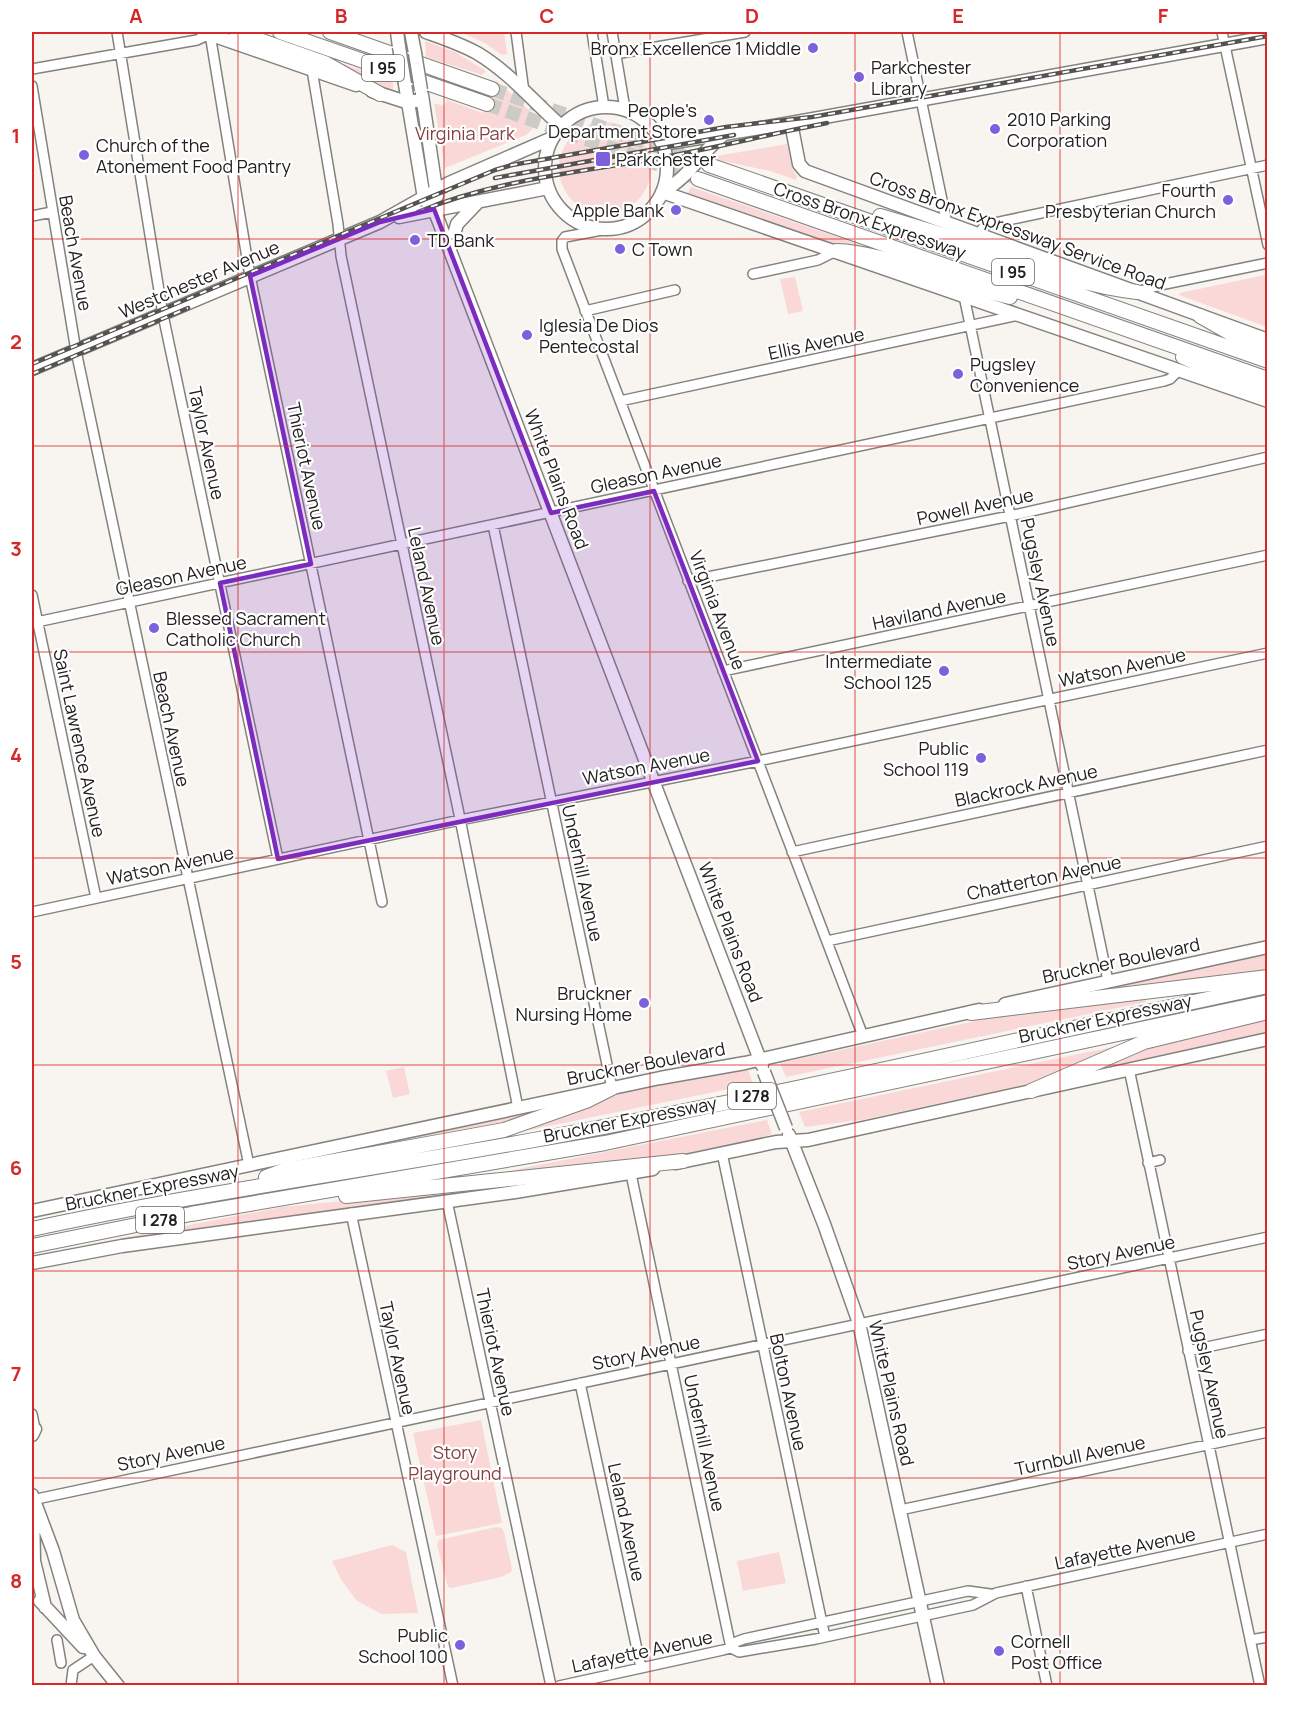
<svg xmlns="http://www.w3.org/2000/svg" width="1299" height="1717" font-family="Manrope,sans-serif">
	<rect width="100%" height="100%" fill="#f8f5f0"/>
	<path fill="#fad8d7" d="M460,32H504L507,54L502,55L485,43Z
		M425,41L455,52L486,71L482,75L426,57Z
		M313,54L393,80V92L377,86Z
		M496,80L541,121L526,135L445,168L434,103L444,106L447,100L483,113Z
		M559 168a46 46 0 1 1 92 0a46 46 0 1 1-92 0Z
		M787,144L792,168L797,176L796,180L770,171L713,159L716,156Z
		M691,187L873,249L826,243L687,194Z
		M1265,275L1268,286L1267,327L1179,295L1180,293Z
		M795,277L803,311L788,314L780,279Z
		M1267,954V970L1114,990L1081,992Z
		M1145,997L1146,1002L786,1077L780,1063L989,1018Z
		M1267,1019V1034L1096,1070L1150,1046Z
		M1117,1046V1048L1025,1085L861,1120L805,1127L799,1112Z
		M404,1067L410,1094L393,1098L386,1071Z
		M748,1069L753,1084L530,1130V1127C573,1111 616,1093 661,1083C690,1076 719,1073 748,1069Z
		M542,1107V1112L494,1130L260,1171V1168Z
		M767,1120L772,1134L752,1140L631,1164L511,1174L512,1171L523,1168Z
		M554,1180V1182L247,1222L87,1247L86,1245L282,1207Z
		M481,1420L502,1523L436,1536L413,1433Z
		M496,1527L502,1528L504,1532L512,1569L511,1572L501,1577L451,1588L448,1587L437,1545L439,1540Z
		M392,1545L406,1552L418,1613L382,1614L357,1601L342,1581L332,1561Z
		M779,1552L786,1583L743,1591L737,1561Z"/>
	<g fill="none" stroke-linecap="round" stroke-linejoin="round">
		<path stroke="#cdcbc6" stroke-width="14" stroke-dasharray="14 7" stroke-linecap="butt" d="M492,89L707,164
			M487,104L694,177"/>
		<g stroke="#84827d" stroke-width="12">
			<path id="minor" d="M117,32L163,315L278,859
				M516,32L524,92
				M592,32L604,107
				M612,32L625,109
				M907,32L947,224
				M1222,32L1268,245
				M615,54L745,32
				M32,69L197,40L210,34L250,276L382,902
				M312,70L338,224L341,256L458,809L518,1108
				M32,86L76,351L249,1165
				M32,216L52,212
				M607,229L565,237L562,241V249L863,1036
				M978,235L985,225L1268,165
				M753,274L818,260L836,251
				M1137,292L1160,285L1268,263
				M964,296L1108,981
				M585,311L675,290
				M620,401L1019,315
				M493,525L612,1088
				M688,581L1010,516L1268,457
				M32,595L96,898
				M32,623L1164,381L1170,379L1179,370
				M723,671L1268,555
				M792,852L1268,750
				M32,912L460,820L758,761L1268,653
				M827,941L1268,846
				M1129,1069L1260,1686
				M722,1153L825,1637
				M1148,1163L1160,1160
				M631,1174L731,1648
				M447,1201L551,1686
				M351,1213L453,1686
				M1188,1351L1268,1334
				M580,1383L641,1668
				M32,1414L35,1429
				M32,1500L1268,1237
				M900,1510L1268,1432
				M1026,1586L1047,1686
				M57,1640L61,1663
				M1250,1640L1268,1637
				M731,1648L739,1652L816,1639L973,1605L996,1593L1268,1534
				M71,1686L73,1670L94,1656
				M559,1686L723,1650L731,1648L736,1642L744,1639L968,1591L990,1594"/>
		</g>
		<g stroke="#84827d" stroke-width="15">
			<path id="major" d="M203,32L356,85
				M397,32L399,47
				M411,32L415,53
				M426,32C443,38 461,44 477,53C509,72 534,102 561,126
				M405,84L424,198L434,209L762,1065
				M372,91L403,101H423
				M422,95L437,196
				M545 168a61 61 0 1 1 122 0a61 61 0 1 1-122 0Z
				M791,123L799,164L805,171L1268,340
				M663,144L791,123L1268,37
				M663,191C689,178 701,152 723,135
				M662,192L1268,401
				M399,217L548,188
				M450,249L457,224L477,203
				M32,369L380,222L449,183L552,138
				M1005,1004L1268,947
				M789,1135L824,1224L859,1323L938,1686
				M676,1163L776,1142L808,1140L1268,1039
				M32,1211L660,1078L745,1063L979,1010
				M32,1263L122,1246L515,1192L653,1169
				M32,1435L35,1429
				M32,1495L53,1551L73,1620L94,1656L118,1686
				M33,1504L34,1561L45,1607
				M40,1601L83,1647"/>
		</g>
		<g stroke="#84827d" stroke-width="16">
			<path id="highway" d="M236,32L325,63L380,94
				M280,32L487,104
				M330,32L492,89
				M709,165L1268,361
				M698,179L1268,379
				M880,216C914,226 948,236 982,248C1033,266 1082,286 1137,292
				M836,251C872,252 904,266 938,277C962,285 986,291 1010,297
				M1200,316L1237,337L1268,349
				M1183,357L1218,373L1268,392
				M971,1013L1268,977
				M1031,1091L1144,1042L1268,1012
				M266,1177L285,1170L504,1130L586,1101L612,1088
				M346,1196L683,1161
				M32,1229C207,1191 385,1168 561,1135C798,1091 1032,1036 1268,986
				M32,1246L191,1214L605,1143L1268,1002"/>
		</g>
		<use href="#minor" stroke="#fff" stroke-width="9"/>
		<use href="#major" stroke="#fff" stroke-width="12"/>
		<use href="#highway" stroke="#fff" stroke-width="14"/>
		<g stroke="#545350" stroke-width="4.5">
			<path id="rail" d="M495,178L734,135
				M418,212C492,181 574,173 653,159C712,149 769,134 827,123
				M32,364L495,170L512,165L726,127L812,117L1268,36
				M32,374L188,308"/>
		</g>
		<use href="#rail" stroke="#fff" stroke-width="2" stroke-dasharray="7" stroke-linecap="butt"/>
		<g stroke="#84827d" stroke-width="15" stroke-linecap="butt">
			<path id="major-bridge" d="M399,47L405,84
				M415,53L421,90
				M764,1072L786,1128"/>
		</g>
		<use href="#major-bridge" stroke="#fff" stroke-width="12"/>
	</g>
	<path fill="#7b2cbf" fill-opacity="0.2" stroke="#7b2cbf" stroke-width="4.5" stroke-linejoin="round" d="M434,209L551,513L654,491L758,761L278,859L220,583L311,564L250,276L380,222Z"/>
	<path fill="none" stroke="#d62828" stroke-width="1.5" stroke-opacity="0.55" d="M238,32V1686M444,32V1686M650,32V1686M855,32V1686M1060,32V1686M32,239H1268M32,446H1268M32,652H1268M32,858H1268M32,1065H1268M32,1271H1268M32,1478H1268"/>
	<g fill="#7d60db" stroke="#fff" stroke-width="2">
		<circle cx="813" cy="48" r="6"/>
		<circle cx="859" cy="77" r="6"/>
		<circle cx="709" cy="120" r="6"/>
		<circle cx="995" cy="129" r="6"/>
		<circle cx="84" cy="155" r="6"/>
		<rect x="595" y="151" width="16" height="16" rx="3"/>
		<circle cx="1228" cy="200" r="6"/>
		<circle cx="676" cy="210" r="6"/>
		<circle cx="415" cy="240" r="6"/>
		<circle cx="620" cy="249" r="6"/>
		<circle cx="527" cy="335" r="6"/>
		<circle cx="958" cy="374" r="6"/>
		<circle cx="154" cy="628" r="6"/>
		<circle cx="944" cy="671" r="6"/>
		<circle cx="981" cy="758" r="6"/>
		<circle cx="644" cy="1003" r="6"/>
		<circle cx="460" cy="1645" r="6"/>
		<circle cx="999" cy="1651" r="6"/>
	</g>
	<g text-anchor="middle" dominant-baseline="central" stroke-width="4.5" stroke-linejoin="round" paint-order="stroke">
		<g fill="#fff" stroke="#646462" stroke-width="1.5">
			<rect x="362" y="55" width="42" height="26" rx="4.5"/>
			<rect x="992" y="259" width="42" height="26" rx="4.5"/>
			<rect x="728" y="1083" width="48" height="26" rx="4.5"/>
			<rect x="136" y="1207" width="48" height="26" rx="4.5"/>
		</g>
		<g font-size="16" font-weight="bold" fill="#22211f">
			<text x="383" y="68">I 95</text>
			<text x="1013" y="272">I 95</text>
			<text x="752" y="1096">I 278</text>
			<text x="160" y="1220">I 278</text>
		</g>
		<g font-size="18" fill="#22211f" stroke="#fff" text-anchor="start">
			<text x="801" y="48" text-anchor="end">Bronx Excellence 1 Middle</text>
			<text x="871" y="67">Parkchester<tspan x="871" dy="21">Library</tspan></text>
			<text x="697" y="110" text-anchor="end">People's<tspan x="697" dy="21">Department Store</tspan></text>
			<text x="1007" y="119">2010 Parking<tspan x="1007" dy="21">Corporation</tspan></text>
			<text x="96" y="145">Church of the<tspan x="96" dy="21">Atonement Food Pantry</tspan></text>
			<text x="616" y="159">Parkchester</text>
			<text x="1216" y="190" text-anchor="end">Fourth<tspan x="1216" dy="21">Presbyterian Church</tspan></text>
			<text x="664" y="210" text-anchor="end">Apple Bank</text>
			<text x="427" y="240">TD Bank</text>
			<text x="632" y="249">C Town</text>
			<text x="539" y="325">Iglesia De Dios<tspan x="539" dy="21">Pentecostal</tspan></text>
			<text x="970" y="364">Pugsley<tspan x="970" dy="21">Convenience</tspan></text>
			<text x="166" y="618">Blessed Sacrament<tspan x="166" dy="21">Catholic Church</tspan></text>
			<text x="932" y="661" text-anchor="end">Intermediate<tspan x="932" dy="21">School 125</tspan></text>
			<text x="969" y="748" text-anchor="end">Public<tspan x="969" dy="21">School 119</tspan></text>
			<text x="632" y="993" text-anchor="end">Bruckner<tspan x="632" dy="21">Nursing Home</tspan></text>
			<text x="448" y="1635" text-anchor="end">Public<tspan x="448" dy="21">School 100</tspan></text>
			<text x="1011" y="1641">Cornell<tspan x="1011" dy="21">Post Office</tspan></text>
		</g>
		<g font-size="18" fill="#844042" stroke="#fff">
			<text x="465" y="133">Virginia Park</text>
			<text x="455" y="1452">Story<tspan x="455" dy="21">Playground</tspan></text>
		</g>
		<g font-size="18" fill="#22211f" stroke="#fff">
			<text transform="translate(870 220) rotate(19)">Cross Bronx Expressway</text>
			<text transform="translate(1018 230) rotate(20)">Cross Bronx Expressway Service Road</text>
			<text transform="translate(76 253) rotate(80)">Beach Avenue</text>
			<text transform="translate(199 279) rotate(-23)">Westchester Avenue</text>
			<text transform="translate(816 343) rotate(-12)">Ellis Avenue</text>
			<text transform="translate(207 443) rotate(78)">Taylor Avenue</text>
			<text transform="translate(307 466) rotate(78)">Thieriot Avenue</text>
			<text transform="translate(656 473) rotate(-12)">Gleason Avenue</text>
			<text transform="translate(557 479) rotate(69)">White Plains Road</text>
			<text transform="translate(975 506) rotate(-12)">Powell Avenue</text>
			<text transform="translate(181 575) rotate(-12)">Gleason Avenue</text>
			<text transform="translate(1041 582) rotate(78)">Pugsley Avenue</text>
			<text transform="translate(427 586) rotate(78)">Leland Avenue</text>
			<text transform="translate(939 609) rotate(-12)">Haviland Avenue</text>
			<text transform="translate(718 610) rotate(69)">Virginia Avenue</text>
			<text transform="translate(1122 667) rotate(-12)">Watson Avenue</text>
			<text transform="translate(172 729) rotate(78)">Beach Avenue</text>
			<text transform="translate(80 743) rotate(78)">Saint Lawrence Avenue</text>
			<text transform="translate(646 766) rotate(-11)">Watson Avenue</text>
			<text transform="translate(1026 785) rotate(-12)">Blackrock Avenue</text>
			<text transform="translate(170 865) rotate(-12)">Watson Avenue</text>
			<text transform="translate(583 873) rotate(78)">Underhill Avenue</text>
			<text transform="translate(1044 877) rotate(-12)">Chatterton Avenue</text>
			<text transform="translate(731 932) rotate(69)">White Plains Road</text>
			<text transform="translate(1121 960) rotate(-12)">Bruckner Boulevard</text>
			<text transform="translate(1105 1018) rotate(-12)">Bruckner Expressway</text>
			<text transform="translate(646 1063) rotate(-11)">Bruckner Boulevard</text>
			<text transform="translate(630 1119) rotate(-11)">Bruckner Expressway</text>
			<text transform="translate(152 1187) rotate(-11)">Bruckner Expressway</text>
			<text transform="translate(1121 1252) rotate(-12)">Story Avenue</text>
			<text transform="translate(496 1352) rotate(78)">Thieriot Avenue</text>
			<text transform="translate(646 1352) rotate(-12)">Story Avenue</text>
			<text transform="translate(398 1358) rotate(78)">Taylor Avenue</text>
			<text transform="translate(1210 1374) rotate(78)">Pugsley Avenue</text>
			<text transform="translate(789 1392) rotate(78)">Bolton Avenue</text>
			<text transform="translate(892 1393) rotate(77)">White Plains Road</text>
			<text transform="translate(705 1443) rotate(78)">Underhill Avenue</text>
			<text transform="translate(171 1453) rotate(-12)">Story Avenue</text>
			<text transform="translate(1080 1455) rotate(-12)">Turnbull Avenue</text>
			<text transform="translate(627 1522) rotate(78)">Leland Avenue</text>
			<text transform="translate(1125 1548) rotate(-12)">Lafayette Avenue</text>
			<text transform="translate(642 1651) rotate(-12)">Lafayette Avenue</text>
		</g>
	</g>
	<rect width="1299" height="1717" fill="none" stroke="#ffffff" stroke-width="66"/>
	<rect x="33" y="33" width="1233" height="1651" fill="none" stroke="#d62828" stroke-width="2"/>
	<g font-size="20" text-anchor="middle" font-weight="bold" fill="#d62828">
		<text x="136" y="23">A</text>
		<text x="341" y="23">B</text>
		<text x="547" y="23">C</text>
		<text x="752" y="23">D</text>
		<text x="958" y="23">E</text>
		<text x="1163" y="23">F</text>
		<text x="16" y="143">1</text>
		<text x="16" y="349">2</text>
		<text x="16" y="556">3</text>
		<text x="16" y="762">4</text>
		<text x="16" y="969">5</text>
		<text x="16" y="1175">6</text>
		<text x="16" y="1381">7</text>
		<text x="16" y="1588">8</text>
	</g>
</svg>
